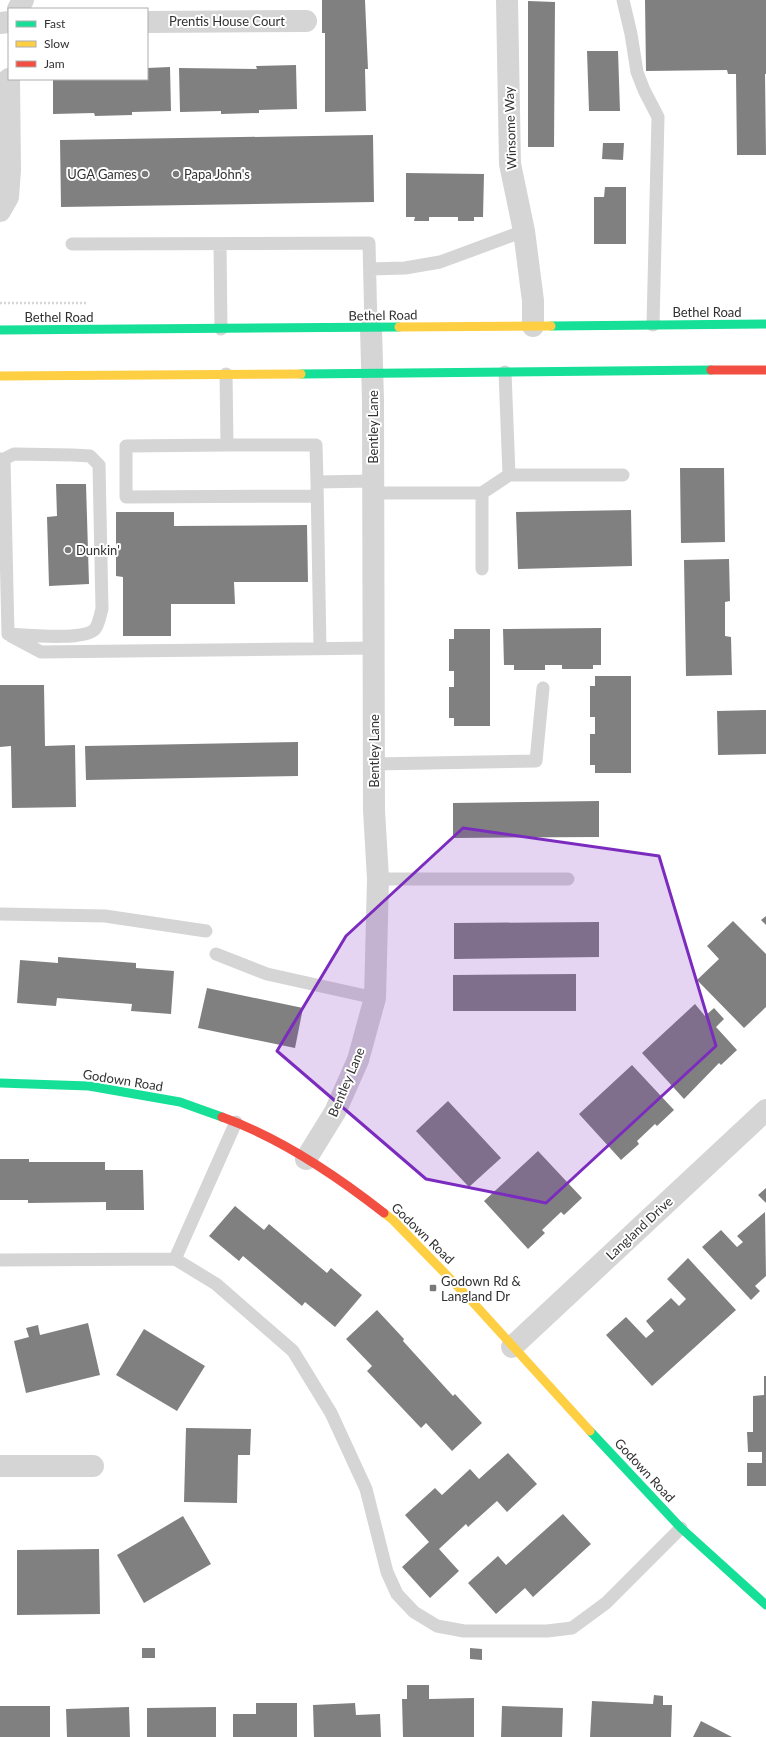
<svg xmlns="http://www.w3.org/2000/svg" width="766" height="1737" font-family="Lato,sans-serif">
	<rect width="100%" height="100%" fill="#fff"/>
	<path fill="#808080" d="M322,0H365L368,69H365L366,111L325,112V33H322Z
		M645,0H766V74H765L766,155H737L736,74H728L727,70L646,71Z
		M528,1L555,2L554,147H528Z
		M587,51H618L620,111H589Z
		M296,65L297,109L259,110V113L221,114V111L180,112L179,68L257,69L256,66Z
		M170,67L171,111L132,112V115L95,116L94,113L53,114V79H147V68Z
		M373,135L374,202L61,207L60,140Z
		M603,143H624L623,160L602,159Z
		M406,173L484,174L483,217H474V221H458V217H429V221H414L415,217H406Z
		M605,187H626V244H594V197H604Z
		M680,468H724L725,542L681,543Z
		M56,484H86L89,584L49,586L47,517L57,516Z
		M631,510L632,566L518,569L516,512Z
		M116,512H174V526L307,525L308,582H234L235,604H171V636H123V577L116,576Z
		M729,559L730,601L725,602V636L731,637L732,675L686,676L684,560Z
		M601,628V665H593V669H562V665H545V670H514V665H504L503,629Z
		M454,629H490V726H454V718H449V687H454V671H449V639H454Z
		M595,676H631V773H595V765H590V734H595V717H590V686H595Z
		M0,685H44L45,746L75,745L76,807L12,808L11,746L0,747Z
		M766,710V754L718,755L717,711Z
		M298,742V776L86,780L85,746Z
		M599,801V837L453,838V803Z
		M766,916V925L761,920Z
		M733,921L766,954V1007L744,1028L697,980L719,959L707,946Z
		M599,922V957L454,959V923Z
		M58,957L136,963V968L174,971L171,1014L131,1011L132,1004L57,998L56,1006L17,1003L20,960L58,963Z
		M576,974V1011H453V975Z
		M207,988L303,1008L295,1048L198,1028Z
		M695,1004L705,1016L714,1008L724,1019L716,1027L737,1050L721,1065L719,1063L684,1099L642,1053Z
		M632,1065L674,1110L657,1126L655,1124L637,1141L639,1144L621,1160L579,1114Z
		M448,1101L501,1158L469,1187L416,1131Z
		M538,1151L582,1198L564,1215L561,1212L542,1230L545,1233L528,1249L484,1201Z
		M0,1159H29V1162H105V1170H143L144,1210H106V1202L28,1203V1200H0Z
		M766,1188V1203L758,1195Z
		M235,1206L264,1230L269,1224L327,1273L331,1268L362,1295L335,1327L305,1302L302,1306L243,1256L239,1261L209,1236Z
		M765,1212L766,1276L755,1286L760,1291L751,1300L702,1247L721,1230L737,1247L743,1242L737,1236Z
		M688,1258L736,1310L652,1386L606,1335L626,1317L646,1338L654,1331L646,1321L671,1298L679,1306L686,1299L667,1279Z
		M377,1310L404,1339L403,1341L453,1396L455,1394L482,1423L452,1451L426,1423L421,1428L367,1371L372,1366L346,1339Z
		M88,1323L100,1375L26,1393L14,1341L29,1337L26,1328L38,1325L40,1335Z
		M144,1329L205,1366L177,1411L116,1375Z
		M764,1376H766V1486H747V1463H762V1452H748L747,1432H753V1396L764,1395Z
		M186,1428L251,1429L250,1455H238L237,1503L184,1502Z
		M508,1453L537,1484L507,1512L497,1501L468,1527L466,1524L439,1549L459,1571L430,1598L402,1567L429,1542L405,1515L435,1488L442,1495L470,1469L479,1479Z
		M563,1514L591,1544L533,1597L525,1588L496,1614L468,1583L498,1556L506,1565Z
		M183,1516L211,1564L144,1603L117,1555Z
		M99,1549L100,1614L17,1615V1550Z
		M142,1648H155V1658H142Z
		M470,1648L482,1649V1660L470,1659Z
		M407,1685H429V1699L474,1698V1737H403L402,1699H407Z
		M654,1695L663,1696V1705H672L671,1737H590L592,1701L653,1704Z
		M256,1703H297V1737H233V1714H256Z
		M355,1703L356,1715L380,1714L381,1737H314L313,1705Z
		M0,1706H50V1737H0Z
		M502,1706L563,1708L562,1737H501Z
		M129,1707L130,1737H67L66,1709Z
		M216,1707V1737H147V1708Z
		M701,1721L732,1737H693Z"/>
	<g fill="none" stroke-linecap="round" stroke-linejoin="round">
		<path stroke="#d5d5d5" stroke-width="2.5" stroke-dasharray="2 2" stroke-linecap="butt" d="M0,303H86"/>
		<path stroke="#d5d5d5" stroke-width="13" d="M623,0L631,34L637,72L644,90L658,117L653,325
			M72,244L369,243L371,328
			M220,244L221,329
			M370,269L405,268L440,262L524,231
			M505,372L509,475
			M226,374L227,445H316L317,482
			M227,445L126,446V497L317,496
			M0,459H4L8,634C25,635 85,641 95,629C99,624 100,615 102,609L99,465L90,456L73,455L14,454L4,459
			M373,493H482L509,475H623
			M482,493V569
			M11,636L41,652L374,648
			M320,648L317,482L373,481
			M374,764L536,761L543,688
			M378,879H568
			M0,914L105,916L206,931
			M216,954L267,974L375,998
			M175,1259L236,1122
			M0,1260L175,1259L216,1284L293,1351L331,1413L366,1489L387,1572L397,1594L414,1612L437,1626L464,1631H547L572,1628L606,1603L681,1528"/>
		<path stroke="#d5d5d5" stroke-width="22" d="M507,0L510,164L524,231L533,301V326
			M18,9L23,0
			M147,22L306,21
			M0,23L9,22
			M0,211L8,197L10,170L9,79
			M306,1159L335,1112L358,1060L375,998L378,879L374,810L373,401L371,328
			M512,1347L766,1110
			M0,1466H93"/>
		<path stroke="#16e098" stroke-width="9" d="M551,326L766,324
			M0,330L399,327
			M301,374L711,370
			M0,1083L89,1086L180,1102L222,1117
			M590,1431L681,1528L766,1605"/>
		<path stroke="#ffcf43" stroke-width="9" d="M399,327L551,326
			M0,376L301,374
			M384,1213L393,1220L469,1298L590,1431"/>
		<path stroke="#f24e42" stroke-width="9" d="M711,370H766
			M222,1117C278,1137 337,1176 384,1213"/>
	</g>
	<path fill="#7b2cbf" fill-opacity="0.2" stroke="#7b2cbf" stroke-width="3" stroke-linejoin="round" d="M463,828L659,856L716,1046L546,1203L426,1179L277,1051L346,936Z"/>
	<g fill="#797979" stroke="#fff" stroke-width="1.5">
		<circle cx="145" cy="174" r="4"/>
		<circle cx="176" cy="174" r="4"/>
		<circle cx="68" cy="550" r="4"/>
		<rect x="429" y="1284" width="8" height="8" rx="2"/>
	</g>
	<g text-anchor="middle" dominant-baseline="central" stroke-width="4" stroke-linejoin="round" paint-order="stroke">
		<g font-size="13" fill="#313131" stroke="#fff">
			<text x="227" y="21">Prentis House Court</text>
			<text transform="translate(510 128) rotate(-92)">Winsome Way</text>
			<text x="707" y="312">Bethel Road</text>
			<text transform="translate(383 315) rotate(-1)">Bethel Road</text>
			<text x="59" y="317">Bethel Road</text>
			<text transform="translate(373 427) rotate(-90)">Bentley Lane</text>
			<text transform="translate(374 751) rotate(-90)">Bentley Lane</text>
			<text transform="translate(123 1080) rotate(9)">Godown Road</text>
			<text transform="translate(346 1082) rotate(-67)">Bentley Lane</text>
			<text transform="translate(639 1228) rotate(-43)">Langland Drive</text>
			<text transform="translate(423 1233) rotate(44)">Godown Road</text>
			<text transform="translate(645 1470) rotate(47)">Godown Road</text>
		</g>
		<g font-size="13" fill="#313131" stroke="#fff" text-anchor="start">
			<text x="137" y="174" text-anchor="end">UGA Games</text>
			<text x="184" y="174">Papa John's</text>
			<text x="76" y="550">Dunkin'</text>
			<text x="441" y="1281">Godown Rd &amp;<tspan x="441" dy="15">Langland Dr</tspan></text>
		</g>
	</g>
	<rect x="8" y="8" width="140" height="72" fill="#ffffff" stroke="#adadad"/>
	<rect x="16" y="21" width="20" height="6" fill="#16e098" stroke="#adadad"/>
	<text x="44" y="28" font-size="12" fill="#313131">Fast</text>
	<rect x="16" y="41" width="20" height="6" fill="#ffcf43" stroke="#adadad"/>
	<text x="44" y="48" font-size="12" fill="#313131">Slow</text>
	<rect x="16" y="61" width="20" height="6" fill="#f24e42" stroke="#adadad"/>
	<text x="44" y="68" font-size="12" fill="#313131">Jam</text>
</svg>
